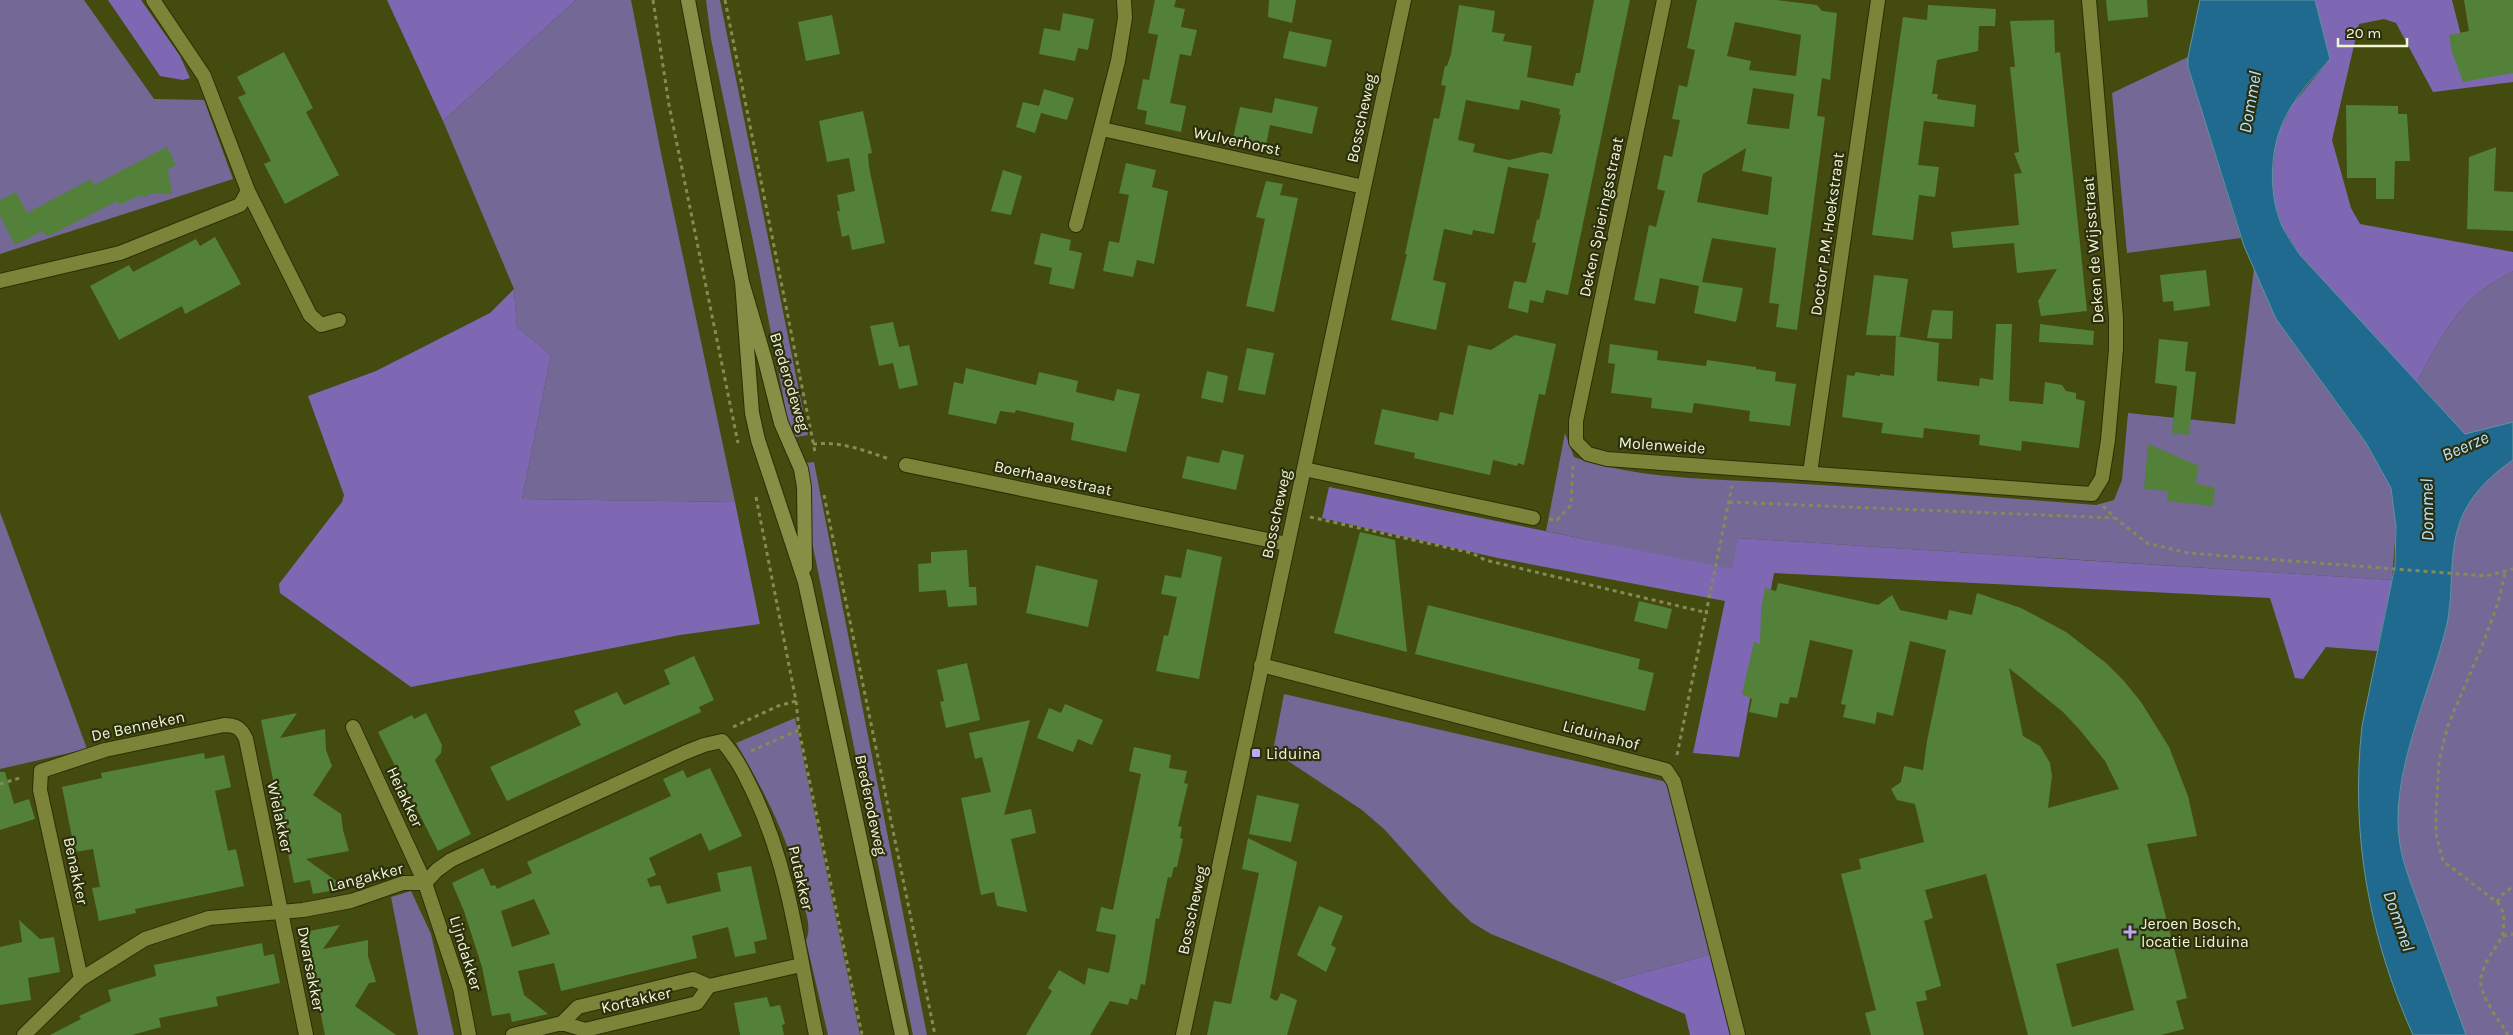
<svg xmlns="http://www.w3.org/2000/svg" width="2513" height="1035" font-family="Karla,sans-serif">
	<rect width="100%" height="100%" fill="#444b0e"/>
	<path fill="#746897" d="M0,0H84L154,99L204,100L233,179L0,254Z
		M576,0H631L661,153L735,502L522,499L551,355L517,327L514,289L443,121Z
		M706,0H720L808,435L791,438L758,265L711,39Z
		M2188,57V67L2241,238L2127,253L2112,93Z
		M2254,268L2276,319L2366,443L2391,488L2396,527L2392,580L1739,538L1732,570L1546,531L1565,433L1574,457C1637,480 1720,479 1787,483C1890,489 1993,497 2096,505L2114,500L2122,480L2128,413L2235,424Z
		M2513,271V422L2465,435L2417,383C2442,333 2460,298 2513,271Z
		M2513,460V1035H2466C2451,995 2437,954 2422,914C2414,891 2404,868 2400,845C2388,776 2431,691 2447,624C2454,590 2448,552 2461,519C2471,494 2491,475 2513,460Z
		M814,462L927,1035H913L796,464Z
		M0,512L87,749L0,769Z
		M1284,694L1667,782L1712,954L1610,982L1491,934L1471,922L1450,902L1384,829L1362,810L1273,751Z
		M795,718L860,1035H828L806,941C811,928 807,918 804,904C792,845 766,794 736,743Z
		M411,891L431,934L454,1035H418L391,897Z"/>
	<path fill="#7e68b3" d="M108,0H141L180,56L190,78L183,80L160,76Z
		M387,0H576L443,121Z
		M2315,0H2452L2468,63L2513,57V82L2433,92L2396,23L2384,19L2359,24L2332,140L2351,208L2360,224L2513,252V271C2460,298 2442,333 2417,383L2300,255L2282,226L2275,204L2272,179L2276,138L2292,105L2330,59Z
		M514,289L517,327L551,355L522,499L735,502L760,624L680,635L411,687L280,593L279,584L342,502L344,495L308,396L376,371L490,313Z
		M1329,487L1732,569L1738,538L2392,580L2377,651L2326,647L2303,679L2295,678L2270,598L1774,573L1739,757L1693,753L1725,601L1498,558L1322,518Z
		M1712,954L1733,1035H1690L1685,1014L1610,982Z"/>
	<path fill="#216a8f" stroke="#5f94a3" d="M2200,0H2315L2330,59C2317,74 2303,88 2293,104C2270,137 2266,188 2282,226C2287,236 2294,246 2300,255L2465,434L2513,422V460C2491,475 2471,494 2461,519C2448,552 2454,590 2447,624C2431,691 2388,776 2400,845C2404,868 2414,891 2422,914C2437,954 2451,995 2466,1035H2413C2369,937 2350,833 2362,726L2395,566L2396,527L2391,488L2366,443L2276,319L2244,246L2188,67V57Z"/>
	<path fill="#538139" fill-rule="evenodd" d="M1155,0H1176L1174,7L1185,9L1181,27L1197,30L1191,56L1180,54L1170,103L1186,106L1181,132L1145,124L1147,111L1137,109L1143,79L1149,80L1158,35L1148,33Z
		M1269,0H1296L1292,23L1268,17Z
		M1594,0H1630L1568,295L1546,290L1543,303L1530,300L1528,313L1508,308L1514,281L1526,283L1536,243L1532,242L1537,219L1539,220L1549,174L1508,167L1494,234L1473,230L1472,235L1444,229L1433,280L1446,283L1436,330L1391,320L1407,254H1405L1434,118L1439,119L1446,86L1441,85L1445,66H1447L1451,54L1459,5L1495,11L1492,32L1505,34L1503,41L1532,46L1527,77L1573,86L1576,73H1580ZM1466,100L1519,110L1521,100L1560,109L1559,115H1561L1552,154L1542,152L1509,160L1473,152L1475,144L1458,140Z
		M1697,0H1777L1817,5L1822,11L1837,13L1830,80L1822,78L1817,116L1825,117L1797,330L1776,327L1779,304L1769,303L1776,248L1712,238L1702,282L1743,288L1736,322L1694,313L1699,286L1660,278L1655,304L1634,300L1649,225L1656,227L1665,191L1657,189L1664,155L1672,157L1680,120L1672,119L1679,85L1687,87L1695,50L1687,48ZM1735,22L1801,35L1796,76L1749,70L1751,61L1727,56ZM1753,88L1794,94L1789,129L1747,124ZM1746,148L1742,171L1772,177L1768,215L1697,202L1703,174Z
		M2106,0H2147L2148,17L2108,21Z
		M2464,0H2513V73L2463,82L2452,52L2449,35L2469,31Z
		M1928,5L1996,9L1995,26H1979L1978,51L1937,60L1932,94H1938L1937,99L1976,105L1974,127L1924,121L1918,165L1939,167L1935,197L1919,195L1913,240L1872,235L1903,17L1927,20Z
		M1063,13L1094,19L1088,50L1078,48L1075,61L1039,54L1044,28L1060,31Z
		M832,15L840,54L806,61L798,22Z
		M2054,20L2055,53L2060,52L2087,311L2041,316L2038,301L2057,269L2017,273L2014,243L1953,248L1951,232L2019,225L2014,174L2022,173L2014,153L2019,152L2010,67H2015L2010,21Z
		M1289,31L1332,40L1326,67L1283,58Z
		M284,52L313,108L306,112L339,175L285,204L264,164L271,161L238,97L246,94L237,77Z
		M1044,89L1074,98L1067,120L1041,113L1035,133L1016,127L1023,102L1039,106Z
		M1275,98L1318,107L1312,134L1270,125L1266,145L1233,138L1240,107L1272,113Z
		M2346,105L2398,106V114H2407L2410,161H2395L2394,199H2376V178H2347Z
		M863,111L872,153L868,154L869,167L885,243L852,250L849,235L842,237L837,211H840L837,195L855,191L849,158L827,162L819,121Z
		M167,147L176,165L168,169L172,194L152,193L142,198L140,195L119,205L117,201L51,235L46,236L43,231L15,245L0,216V200L16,192L27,213L91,179L94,185Z
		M2496,147L2494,191L2513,192V231L2467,229L2469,157Z
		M1126,163L1156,170L1152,187L1168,191L1154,264L1137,260L1133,277L1103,271L1109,241L1119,243L1129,195L1119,193Z
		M1003,170L1022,176L1011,215L991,211Z
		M1266,181L1283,184L1280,195L1298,198L1274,312L1246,306L1265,219L1256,217Z
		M1041,233L1071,240L1069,250L1082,253L1074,289L1049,284L1052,268L1034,264Z
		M215,237L241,284L185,314L182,306L119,340L90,286L129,265L133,272L196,239L200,246Z
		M2206,270L2210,306L2174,311L2173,301L2163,302L2160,275Z
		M1874,275L1908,279L1900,336L1866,335Z
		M1932,310L1953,311L1952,339L1927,338Z
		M893,322L899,347L909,345L918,385L899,389L893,363L879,366L870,326Z
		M1996,324H2012L2009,401L2043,404L2045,382L2062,385L2066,391L2076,393V399L2085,401L2079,448L2022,441L2021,451L1979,445L1980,435L1924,428L1923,438L1881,433L1883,423L1842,417L1847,375L1854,376L1856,372L1880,376V374L1894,376L1896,336L1939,343L1937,381L1979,386L1980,378L1993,380Z
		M2040,324L2094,331L2093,345L2039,342Z
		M1515,335L1556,344L1545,395L1539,394L1524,465L1518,463L1517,466L1493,460L1490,475L1414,458L1415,453L1374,444L1382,409L1438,421L1440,412L1453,415L1468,345L1491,350Z
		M2159,339L2188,342L2185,371L2196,372L2189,435L2172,433L2177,386L2155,383Z
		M1610,344L1658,351L1657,360L1706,366L1707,360L1756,367V369L1776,372L1775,381L1796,384L1790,426L1749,421L1750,411L1694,403L1692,413L1651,408L1652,398L1611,393L1615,364L1608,363Z
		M1247,348L1274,353L1265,395L1238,390Z
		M966,368L1036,385L1039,372L1078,381L1076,392L1114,401L1117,389L1140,394L1126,452L1071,440L1074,423L1016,410L1015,413L1000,411L996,424L948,414L954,382L963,384Z
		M1207,371L1228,376L1223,403L1201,398Z
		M2148,444L2199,466L2195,483L2215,488L2213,506L2167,501L2168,491L2144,489Z
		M1222,450L1244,455L1236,490L1182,478L1187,456L1219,463Z
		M1360,532L1395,540L1407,652L1334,633Z
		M1187,549L1222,557L1199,679L1156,671L1164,635L1168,636L1177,597L1161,594L1165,575L1181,578Z
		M967,550L969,587H976L977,605L948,607L946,590L919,592L918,564L931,563V552Z
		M1036,565L1098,580L1088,627L1026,613Z
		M1778,583L1878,605L1892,595L1900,610L1947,620L1949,610L1972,615L1977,593L2021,608L2066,632L2106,663L2124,681L2141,702L2169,747L2188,796L2197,836L2147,844L2187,998L2176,1001L2184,1029L2161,1035H2028L1986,874L1925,890L1933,918L1924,921L1941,986L1925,991L1927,1000L1916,1002L1924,1035H1871L1865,1013L1876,1010L1841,874L1861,869L1859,859L1924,842L1915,804L1897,800L1891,789L1901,782L1904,766L1923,770L1927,741L1946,650L1910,641L1893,716L1877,712L1875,724L1843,717L1846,705L1841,704L1853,650L1810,640L1797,698L1790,697L1788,704L1780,703L1777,718L1749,712L1752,699L1742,694L1754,642L1760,644L1761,609L1765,588L1776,591ZM2009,668L2063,712L2079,729L2105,761L2119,789L2048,808L2052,776L2050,763L2040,746L2023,736ZM2118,948L2134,1010L2072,1027L2056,964Z
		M1639,601L1672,609L1667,629L1634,621Z
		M1428,605L1640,659L1638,669L1654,673L1645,711L1415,654Z
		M694,656L714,700L699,707L701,712L507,801L490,767L581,725L574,711L617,692L624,705L670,684L664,670Z
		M967,663L980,720L946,728L940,702L944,701L937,670Z
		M1065,704L1103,720L1092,745L1078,739L1073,752L1037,738L1049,708L1061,713Z
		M297,713L280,738L325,729L326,750L332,766L313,795L341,814L343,830L349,851L306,859L346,888L313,894L310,880L294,883L261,720Z
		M426,713L442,745L441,753L435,760L471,834L438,851L378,732L412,715L414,719Z
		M1030,720L1004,815L1031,809L1036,833L1011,839L1027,912L997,906L994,892L981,895L961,798L991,792L982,757L975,759L969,733Z
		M1134,747L1171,755L1169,768L1187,771L1184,783L1188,784L1178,826L1182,827L1180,838L1183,839L1177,867H1174L1171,878L1168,877L1159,919L1156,918L1145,985L1141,984L1137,1000L1130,998L1128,1005L1110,1001L1090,1035H1026L1052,991L1048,988L1059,970L1085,985L1088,968L1109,973L1116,935L1096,931L1101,907L1113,910L1141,774L1129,771Z
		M204,753L205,759L224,755L231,787L215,791L228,851L236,849L244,886L135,909L136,913L99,921L92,888L100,887L93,849L75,852L62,787L102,778L101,773Z
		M710,768L742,836L709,851L701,833L649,858L656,875L647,879L650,887L660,885L667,904L721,891L717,873L751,866L767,939L754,942L756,953L735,957L728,927L692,936L697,958L561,991L554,963L518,971L524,995L548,1014L512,1022L510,1013L492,1016L482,967L464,911L452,883L483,868L491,886L495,885L497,889L532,873L527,862L671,796L663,779L683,770L687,778ZM534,899L550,934L512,947L501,911Z
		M0,772H5L14,804L29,799L35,819L0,830Z
		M1257,795L1299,804L1291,842L1249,834Z
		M1248,838L1297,862L1270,998L1277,1001L1281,993L1297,1000L1287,1035H1207L1214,1001L1231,1004L1259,873L1242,869Z
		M1319,906L1343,916L1331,945L1336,948L1326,972L1297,955Z
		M19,920L40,939L54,937L60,972L28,978L31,1000L0,1005V947L22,942Z
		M340,925L323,949L368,940V956L376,982L369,983L355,1006L396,1035H325L304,932Z
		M262,943L264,956L274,954L280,983L216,997L218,1006L159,1018L161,1027L132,1035H50L81,1019L79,1016L111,1001L108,990L156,976L154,965Z
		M767,997L770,1007L780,1005L785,1024L782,1025L784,1035H740L734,1003Z"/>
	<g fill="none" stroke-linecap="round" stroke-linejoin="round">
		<g stroke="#2b2f06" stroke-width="16">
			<path id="minor" d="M153,0L204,76L248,191L310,315L321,325L339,320
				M1664,0L1576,421V442L1588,454L1607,459L2092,494L2102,478L2108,440L2116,349V317L2089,0
				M1102,129L1364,187
				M1076,225L1118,61L1125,18L1124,0
				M0,281L120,253L240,205L248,191
				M906,465L1287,544
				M1304,469L1533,518
				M1810,473L1878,0
				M1261,665L1666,770L1674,782L1738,1035
				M353,727L425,883L460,988L469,1035
				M81,979L40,790L41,771L105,750L224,725C236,725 241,728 246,739L306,1035
				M562,1023L585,1030L697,1003L709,986
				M24,1035L81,979L145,939L209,918L303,910L351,901L403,883H425L437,870L451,860L684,753L704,745L722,741C737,758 745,775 755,796C790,871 799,955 816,1035
				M513,1035L562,1023L578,1007L693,979L709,986L801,965
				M1183,1035L1404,0"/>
		</g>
		<g stroke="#2b2f06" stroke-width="16">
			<path id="secondary" d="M688,0L742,282L765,360L781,423L801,469L804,487L805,567
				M742,282L752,413L758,440L805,582L902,1035"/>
		</g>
		<path stroke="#848b56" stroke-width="3" stroke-dasharray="4 4" stroke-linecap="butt" d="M653,0L669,105L738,443
			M725,0L815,452
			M813,444C839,441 864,450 889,459
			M824,495L935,1035
			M756,497L796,701L799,730L862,1035
			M1729,502L2114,518
			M2103,506L2115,518L2147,543L2188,553L2486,576L2513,569
			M1310,517L1472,553L1485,560L1708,613
			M1549,519L1557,520L1571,505L1573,465
			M733,727L778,706L796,701
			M751,751L799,730
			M1677,755L1732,486
			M0,784L23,777
			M2497,902L2502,895L2513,886
			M2503,936L2504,914L2498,903L2443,861L2436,834V813L2439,761L2448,725L2482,646L2498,603L2505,573
			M2508,1035C2499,1020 2485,1003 2481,986C2478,970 2495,948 2503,936L2513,934"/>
		<use href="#minor" stroke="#7b8439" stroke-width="14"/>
		<use href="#secondary" stroke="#868f46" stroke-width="14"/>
	</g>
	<g fill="#bda9f5" stroke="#2b2f0f" stroke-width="2">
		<rect x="1251" y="748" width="10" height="10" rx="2.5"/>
		<path d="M2127.5 924.5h5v5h5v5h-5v5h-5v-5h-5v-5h5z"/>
	</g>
	<g text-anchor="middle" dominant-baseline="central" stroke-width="4.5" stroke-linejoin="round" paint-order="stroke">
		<g font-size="16" fill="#f0f7d1" stroke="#2b2f0f">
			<text transform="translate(1361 118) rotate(-78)">Bosscheweg</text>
			<text transform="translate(1237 141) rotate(12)">Wulverhorst</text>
			<text transform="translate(1601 217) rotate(-78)">Deken Spieringsstraat</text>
			<text transform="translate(1827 234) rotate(-82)">Doctor P.M. Hoekstraat</text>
			<text transform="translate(2093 250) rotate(-94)">Deken de Wijsstraat</text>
			<text transform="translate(790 382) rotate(73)">Brederodeweg</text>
			<text transform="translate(1662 445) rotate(4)">Molenweide</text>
			<text transform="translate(1053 478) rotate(12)">Boerhaavestraat</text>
			<text transform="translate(1276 514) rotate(-78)">Bosscheweg</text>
			<text transform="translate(138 726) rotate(-12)">De Benneken</text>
			<text transform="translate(1601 735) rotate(15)">Liduinahof</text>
			<text transform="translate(405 797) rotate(65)">Heiakker</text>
			<text transform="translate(871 805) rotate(78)">Brederodeweg</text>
			<text transform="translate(280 817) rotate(78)">Wielakker</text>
			<text transform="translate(76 871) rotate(78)">Benakker</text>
			<text transform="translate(366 877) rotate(-14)">Langakker</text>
			<text transform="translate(801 878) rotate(77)">Putakker</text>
			<text transform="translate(1192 910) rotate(-78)">Bosscheweg</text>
			<text transform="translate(466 953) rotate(73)">Lijndakker</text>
			<text transform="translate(311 969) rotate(79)">Dwarsakker</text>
			<text transform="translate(636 1000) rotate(-13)">Kortakker</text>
		</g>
		<g font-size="16" fill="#f0f7d1" stroke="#2b2f0f" text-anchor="start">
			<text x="1266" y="753">Liduina</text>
			<text x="2141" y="923">Jeroen Bosch,<tspan x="2141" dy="18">locatie Liduina</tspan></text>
		</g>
		<g font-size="18" font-style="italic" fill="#b7e2fc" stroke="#2b2f0f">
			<text transform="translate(2250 102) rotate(-80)">Dommel</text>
			<text transform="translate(2465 446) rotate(-24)">Beerze</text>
			<text transform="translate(2427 510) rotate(-91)">Dommel</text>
			<text transform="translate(2399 921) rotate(71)">Dommel</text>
		</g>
	</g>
	<path d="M2338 38v8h69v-8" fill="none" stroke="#f0f7d1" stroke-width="2.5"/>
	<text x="2346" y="38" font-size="15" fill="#f0f7d1" stroke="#2b2f0f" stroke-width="4" paint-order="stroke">20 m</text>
</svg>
